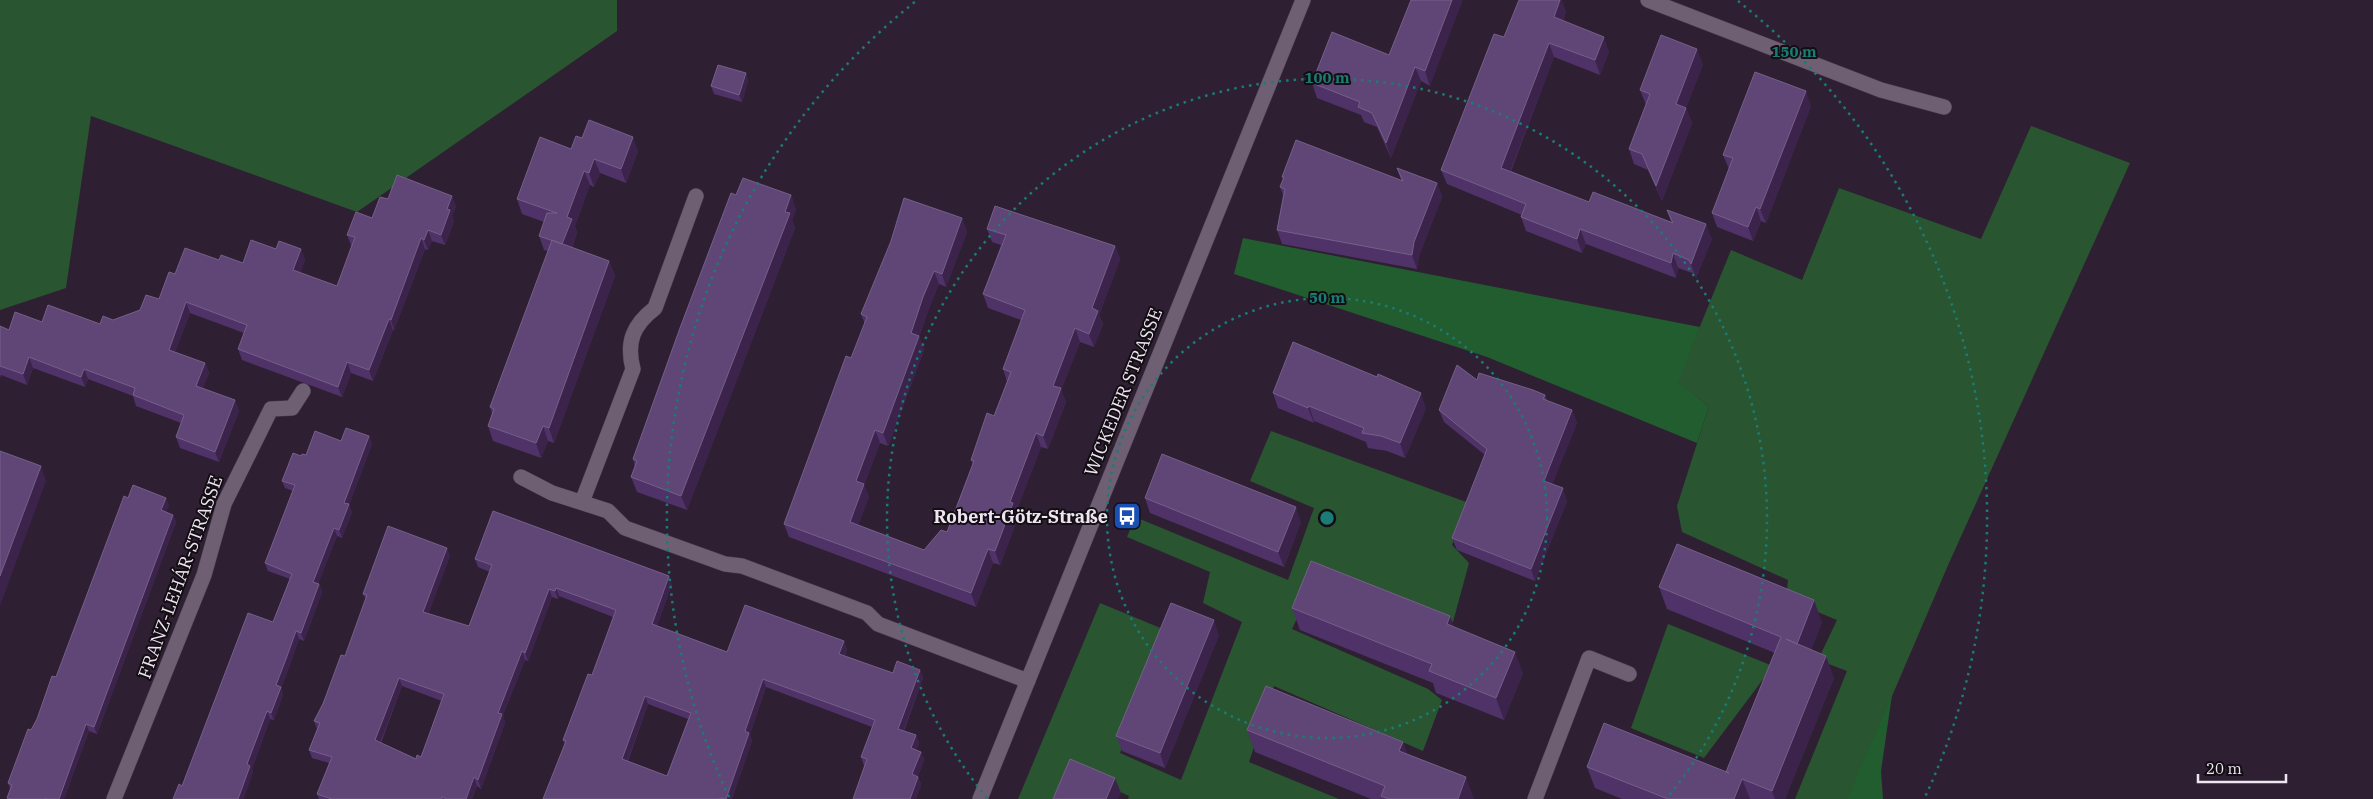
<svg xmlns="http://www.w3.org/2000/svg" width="2373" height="799" font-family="'IBM Plex Serif',serif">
	<rect width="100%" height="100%" fill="#2e2032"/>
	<path fill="#295531" d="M0,0H617V31L357,212L91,116L66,288L0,310Z
		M2031,126L2130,163L1949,563L1848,799H1795L1847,671L1818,660L1837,620L1786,599L1788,580L1682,532L1677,506L1709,406L1677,383L1731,250L1802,280L1839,188L1981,239Z
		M1271,431L1469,503L1452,545L1469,563L1453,622L1319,572L1292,629L1428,689L1442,700L1423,751L1274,686L1249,762L1339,799H1128L1129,796L1070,769L1057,799H1018L1100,603L1163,629L1120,753L1181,780L1242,622L1203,603L1210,572L1127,537L1135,517L1288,580L1314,508L1250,481Z
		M1668,624L1773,666L1704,758L1631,728Z"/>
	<path fill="#215d2e" d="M1243,238L1700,327L1678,383L1709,406L1697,443L1487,357L1234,274Z
		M1892,695L1881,771L1883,799H1847Z"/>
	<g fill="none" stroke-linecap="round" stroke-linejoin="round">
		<g stroke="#4a3e4d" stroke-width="16">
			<path id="minor" d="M1648,0L1881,90L1944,107
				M521,477L552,493L608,511L625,528L725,564L742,566L867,613L878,624L1028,681
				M582,502L633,369C626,342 633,325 655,308L696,196
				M114,799L204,575L224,504L271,409L292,408L303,391
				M980,799L1303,0
				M1535,799L1589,658L1629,674"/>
		</g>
		<use href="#minor" stroke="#6f5f73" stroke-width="15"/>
	</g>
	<path fill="#4f3267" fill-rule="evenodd" d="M1411,0L1430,86L1421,81L1391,158L1377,127L1364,122L1361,115L1317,98L1312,83L1389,55Z
		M1566,12L1563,21L1609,52L1600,75L1554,57L1511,171L1589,202L1671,222L1667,210L1712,239L1696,278L1695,274L1678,268L1676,278L1586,244L1582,253L1526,231L1521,217L1522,215L1447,184L1441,170L1504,37Z
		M1703,64L1686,108L1692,123L1662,201L1648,170L1634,164L1629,149L1646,105L1640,90Z
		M746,73L748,81L742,102L714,94L711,86Z
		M1811,106L1766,223L1761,221L1753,241L1717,227L1712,213L1729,169L1723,155Z
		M571,149L638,151L626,183L600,173L594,187L590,185L575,226L577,233L572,247L609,261L615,276L554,443L548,441L541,458L493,441L488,426L492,414L490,407L548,251L544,250L539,236L544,222L522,214L517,199Z
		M1397,168L1437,183L1442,197L1419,256L1417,269L1282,244L1277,230L1283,195L1280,187L1283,180L1282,177L1401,180Z
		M736,195H791L796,210L792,220L795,228L687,510L637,492L631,477L635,467L633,459Z
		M388,199L456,206L452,216L454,221L445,245L432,241L428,250L425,249L394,330H393L373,381L351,373L342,397L242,360L238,349L244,333L190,313L175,352L205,363L209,373L203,388L235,400L239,411L219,462L180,448L176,437L181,423L136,406L133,396L88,379L85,387L33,368L27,385L1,375L0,378V326L9,330L42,322L100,324L113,320L140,310L159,299L175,274L219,260L243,263L276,249H301L305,260L300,273L337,286L352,246L351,245L347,235L372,218Z
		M962,218L967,232L946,287L939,284L928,311L919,337L924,350L888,446L880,443L864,485L869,497L858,525L924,550L947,532L973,465L971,460L994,416L1007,382L1003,369L1021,320L988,308L983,294L1001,245L992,242L987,229L1115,246L1120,259L1099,315L1103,324L1094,347L1080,342L1061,390L1066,402L1048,449L1041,447L1016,512L1018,517L1000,565L993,563L976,607L789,537L784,524L865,324L861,314Z
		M1477,380L1545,395L1547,401L1572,410L1577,423L1552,484L1567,501L1535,581L1457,550L1452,538L1485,455L1444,422L1439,410Z
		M1273,393L1426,408L1405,458L1387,451L1368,448L1366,442L1314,421V423L1278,408Z
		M369,436L372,444L349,505L352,512L342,538L337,536L318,584H319L322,592L304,641L299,639L289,667L281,688L283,695L274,720L270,719L252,769L253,773L182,786L273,622L290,579L268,571L265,563L293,491L285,488L282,481L301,456L306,455L341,441Z
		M128,498L169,505L166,512L173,515L176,522L97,734L89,731L64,799H7V798L10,789L8,783L31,730L37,719L56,677Z
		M1145,498L1301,522L1284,567L1150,513Z
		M450,556L428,614L469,626L490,572L478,567L475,559L672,584L657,626L727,652L844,641L847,650L845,656L893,673L920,670L923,678L904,731L916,735L919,744L916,750L921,752L924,760L918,776L921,785L916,799H853L865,766H864L861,757L872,727L766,687L750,734L752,741L732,799H543L565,745L563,740L592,675L613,617L559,596L558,599L552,597L528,661L525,660L503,715L505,723L481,789L477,786L472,799H319L317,794L329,763L312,758L309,750L317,729L314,721L345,656L366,600L363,594ZM402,686L442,701L421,757L416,759L381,743ZM648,704L688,719L667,776L628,761Z
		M1659,587L1822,622L1811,650L1834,678L1785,799H1622L1595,788L1587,767L1726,772L1775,653L1667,609Z
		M1292,608L1454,627L1523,673L1504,720L1436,693L1433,683L1300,630Z
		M1219,635L1165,768L1122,751L1116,736Z
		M1247,730L1403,742L1407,754L1474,799H1371L1255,752Z"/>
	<path fill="#3b234c" d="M1452,0H1463L1430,86L1425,71Z
		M1560,0H1562L1566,12L1559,31L1554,17Z
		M1604,37L1609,52L1600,75L1595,60Z
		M1549,43L1554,57L1506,182L1501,168Z
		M1697,49L1703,64L1682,119L1676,104Z
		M1415,67L1421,81L1391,158L1386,143Z
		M746,73L748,81L742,102L739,95Z
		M1806,91L1811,106L1766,223L1760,209Z
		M1686,108L1692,123L1662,201L1656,186Z
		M633,137L638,151L626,183L621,169Z
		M594,159L600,173L594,187L589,173Z
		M584,171L590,185L575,226L577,233L567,258L562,244L567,217Z
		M1437,183L1442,197L1419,256L1417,269L1412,255L1414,242Z
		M791,195L796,210L792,220L795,228L687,510L681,496Z
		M452,196L456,206L452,216L454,221L445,245L441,235L447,209Z
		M1756,207L1761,221L1753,241L1748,227Z
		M962,218L967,232L946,287L942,274Z
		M1706,224L1712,239L1696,278L1691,264Z
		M1580,229L1586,244L1582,253L1577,239Z
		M428,230L432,241L428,250L424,240Z
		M421,238L425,249L394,330L391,320Z
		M1115,246L1120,259L1099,315L1103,324L1094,347L1089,334L1092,308Z
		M301,249L305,260L297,281L293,270Z
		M1673,253L1678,268L1676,278L1671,263Z
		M609,261L615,276L554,443L549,428Z
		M934,271L939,284L928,311L919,337L924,350L888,446L883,433L911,333L923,297Z
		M186,302L190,313L172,361L169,350Z
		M389,319L393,330L373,381L369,370Z
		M1075,328L1080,342L1061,390L1066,402L1048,449L1043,436L1053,386Z
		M29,357L33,368L27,385L23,374Z
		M347,362L351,373L342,397L338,387Z
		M205,363L209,373L200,396L196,386Z
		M84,369L88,379L85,387L81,377Z
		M1421,393L1426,408L1405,458L1400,443Z
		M235,400L239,411L219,462L215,452Z
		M1309,406L1314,421V423L1308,408Z
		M1572,410L1577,423L1549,493L1544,481Z
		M543,426L548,441L541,458L536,443Z
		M875,430L880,443L864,485L869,497L854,536L850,522L856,481Z
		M1036,433L1041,447L1016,512L1018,517L1000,565L995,551L1010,502Z
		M369,436L372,444L349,505L352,512L342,538L339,530L344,503Z
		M41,466L46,481L0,606V576Z
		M1563,488L1567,501L1535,581L1531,569Z
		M166,498L169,505L164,518L161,510Z
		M1296,507L1301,522L1284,567L1278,552Z
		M173,515L176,522L97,734L94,727Z
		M334,528L337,536L316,590L313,582Z
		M447,548L450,556L426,621L423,612Z
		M988,549L993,563L976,607L971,593Z
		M669,576L672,584L655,632L652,624Z
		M319,584L322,592L304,641L301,633Z
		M556,588L559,596L558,599L555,591Z
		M549,589L552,597L528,661L525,653Z
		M1814,600L1822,622L1805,665L1797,644Z
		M1450,616L1458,638L1447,624Z
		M1214,620L1219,635L1165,768L1160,753Z
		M296,631L299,639L281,688L283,695L274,720L271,713L276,685Z
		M844,641L847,650L842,662L839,654Z
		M522,651L525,660L503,715L505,723L481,789L478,780L498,713Z
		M1515,652L1523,673L1504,720L1496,698Z
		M1826,656L1834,678L1785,799H1775L1772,791Z
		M920,670L923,678L901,737L898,729Z
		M399,678L402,686L378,748L375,740Z
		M763,679L766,687L750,734L752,741L732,799H726L745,731Z
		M645,696L648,704L625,767L622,759Z
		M267,711L270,719L252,769L253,773L244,799H238L247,764Z
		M86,724L89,731L64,799H59Z
		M916,735L919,744L914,757L911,748Z
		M1403,742L1411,764L1399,751Z
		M921,752L924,760L915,783L912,774Z
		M474,777L477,786L472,799H466Z
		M918,777L921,785L916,799H910Z
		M1466,777L1474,799H1458Z
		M1115,778L1121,793L1118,799H1106Z
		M1742,779L1750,799H1734Z"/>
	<path fill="#604676" stroke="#765f89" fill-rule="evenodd" d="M1411,0H1452L1425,71L1415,67L1386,143L1372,113L1358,107L1360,102L1312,83L1332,32L1389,55Z
		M1519,0H1560L1554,17L1604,37L1595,60L1549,43L1501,168L1589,202L1593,192L1673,223L1667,210L1706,224L1691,264L1689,260L1673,253L1671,263L1580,229L1577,239L1521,217L1526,204L1441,170L1494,34L1504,37Z
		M1661,35L1697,49L1676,104L1686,108L1656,186L1642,154L1629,149L1650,94L1640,90Z
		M718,65L746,73L739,95L711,86Z
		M1755,72L1806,91L1760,209L1756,207L1748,227L1712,213L1733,158L1723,155Z
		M589,120L633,137L621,169L594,159L589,173L584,171L567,217L572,219L562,244L539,236L547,213H557L517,199L540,137L571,149L576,136L582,138Z
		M1296,140L1403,181L1397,168L1437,183L1414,242L1412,255L1277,230L1285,189L1280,187L1284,177H1282Z
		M397,175L452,196L447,209L450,210L441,235L428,230L424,240L421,238L391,320L389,319L369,370L347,362L338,387L238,349L247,325L186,302L169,350L205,363L196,386L235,400L215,452L176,437L184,415L133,395L135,388L84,369L81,377L29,357L23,374L0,366V326L9,330L15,312L42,322L48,305L100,324L103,316L113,320L140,310L146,295L159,299L169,272L175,274L185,248L219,260L221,255L243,263L251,240L276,249L279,241L301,249L293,270L337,286L355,237L347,235L356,212L372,218L380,197L388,199Z
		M743,178L791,195L785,212L790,213L681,496L631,477L637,461L633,459L680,328L731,193L736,195Z
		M904,198L962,218L942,274L934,271L923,297L911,333L919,336L883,433L875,430L856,481L864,484L850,522L924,550L941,530L947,532L974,461L971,460L987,413L994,416L1011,372L1003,369L1025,310L983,294L1006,235L987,229L995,206L1115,246L1092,308L1098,311L1089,334L1075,328L1053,386L1061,388L1043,436L1036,433L1010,502L1013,503L995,551L988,549L971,593L784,524L846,356L851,358L867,317L861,314L891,241Z
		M552,240L609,261L549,428L543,426L536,443L488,426L494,409L490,407Z
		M1293,342L1377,377L1378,374L1421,393L1400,443L1381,436L1362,433L1364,428L1309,406L1308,408L1273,393Z
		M1457,365L1477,380L1479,373L1533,390L1545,395L1543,399L1572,410L1544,481L1563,488L1531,569L1452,538L1487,449L1439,410Z
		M346,428L369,436L344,503L349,504L339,530L334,528L313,582L319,584L301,633L296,631L286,659L276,685L281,687L271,713L267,711L247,764L250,766L238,799H173L179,784L182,786L248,613L273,622L292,574L265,563L295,485L282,481L293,453L301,456L302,454L306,455L315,431L341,441Z
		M0,451L41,466L0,576Z
		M1162,454L1296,507L1278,552L1145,498Z
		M133,485L166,498L161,510L173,515L94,727L86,724L59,799H48L46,798L45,799H11L7,798L12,785L8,783L28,729L31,730L37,719L52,676L56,677L124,496L128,498Z
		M493,511L669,576L652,624L727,652L745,605L844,641L839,654L893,673L897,661L920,670L898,729L916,735L911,748L921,752L912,774L918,777L910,799H853L867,759L861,757L875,720L763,679L745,731L749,733L726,799L720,798V799H543L566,741L563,740L588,674L592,675L616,610L556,588L555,591L549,589L525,653L522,651L498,713L502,714L478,780L474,777L466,799H447L442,797L441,799H332L317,794L332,757L309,750L320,723L314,721L323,704L341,655L345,656L367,595L363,594L388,526L447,548L423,612L469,626L492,565L475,559ZM399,678L444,694L421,757L417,755L416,759L375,740ZM645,696L691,713L667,776L622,759Z
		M1677,544L1814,600L1797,644L1786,639L1826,656L1772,791L1742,779L1734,799H1668L1587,767L1604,723L1729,773L1726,772L1781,637L1659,587Z
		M1311,561L1450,616L1447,624L1515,652L1496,698L1429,671L1432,664L1292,608Z
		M1171,603L1214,620L1160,753L1116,736Z
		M1266,686L1403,742L1399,751L1466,777L1458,799H1389L1381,796L1385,786L1247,730Z
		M1070,759L1115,778L1106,799H1053Z"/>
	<g fill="none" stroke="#1a7c75" stroke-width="2.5" stroke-dasharray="2.5 5">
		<circle cx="1327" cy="518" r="220"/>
		<path d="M987 798A440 440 0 1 1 1667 798"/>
		<path d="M729 797A660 660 0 0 1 916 1M1738 1A660 660 0 0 1 1925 797"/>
	</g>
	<defs>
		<g id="bus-square" transform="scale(1.4375)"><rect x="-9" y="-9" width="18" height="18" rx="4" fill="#1a4fb4" stroke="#130d14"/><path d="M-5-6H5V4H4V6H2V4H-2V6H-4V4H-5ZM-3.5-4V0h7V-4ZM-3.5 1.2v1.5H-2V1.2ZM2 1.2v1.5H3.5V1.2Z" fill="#fff"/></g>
	</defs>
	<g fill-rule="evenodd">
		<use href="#bus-square" x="1127" y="516"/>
	</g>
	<g text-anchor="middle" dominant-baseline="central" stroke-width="4" stroke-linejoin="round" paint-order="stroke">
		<g font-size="18" fill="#eee5f1" stroke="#130d14">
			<text transform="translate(1123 392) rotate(-68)">WICKEDER STRASSE</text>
			<text transform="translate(180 577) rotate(-70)">FRANZ-LEHÁR-STRASSE</text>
		</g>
		<g font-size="18" font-weight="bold" fill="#eee5f1" stroke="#130d14" text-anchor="end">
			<text x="1108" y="516">Robert-Götz-Straße</text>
		</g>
	</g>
	<circle cx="1327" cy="518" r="8" fill="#1a7c75" stroke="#130d14" stroke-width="2.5"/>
	<g font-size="15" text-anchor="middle" font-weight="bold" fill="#1a7c75" stroke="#130d14" stroke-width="4" stroke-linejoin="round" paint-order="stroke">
		<text x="1794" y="57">150 m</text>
		<text x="1327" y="83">100 m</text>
		<text x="1327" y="303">50 m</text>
	</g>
	<path d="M2198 774v8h88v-8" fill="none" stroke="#eee5f1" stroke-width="2.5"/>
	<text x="2206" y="774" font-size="15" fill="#eee5f1" stroke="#130d14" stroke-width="4" paint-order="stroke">20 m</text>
</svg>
